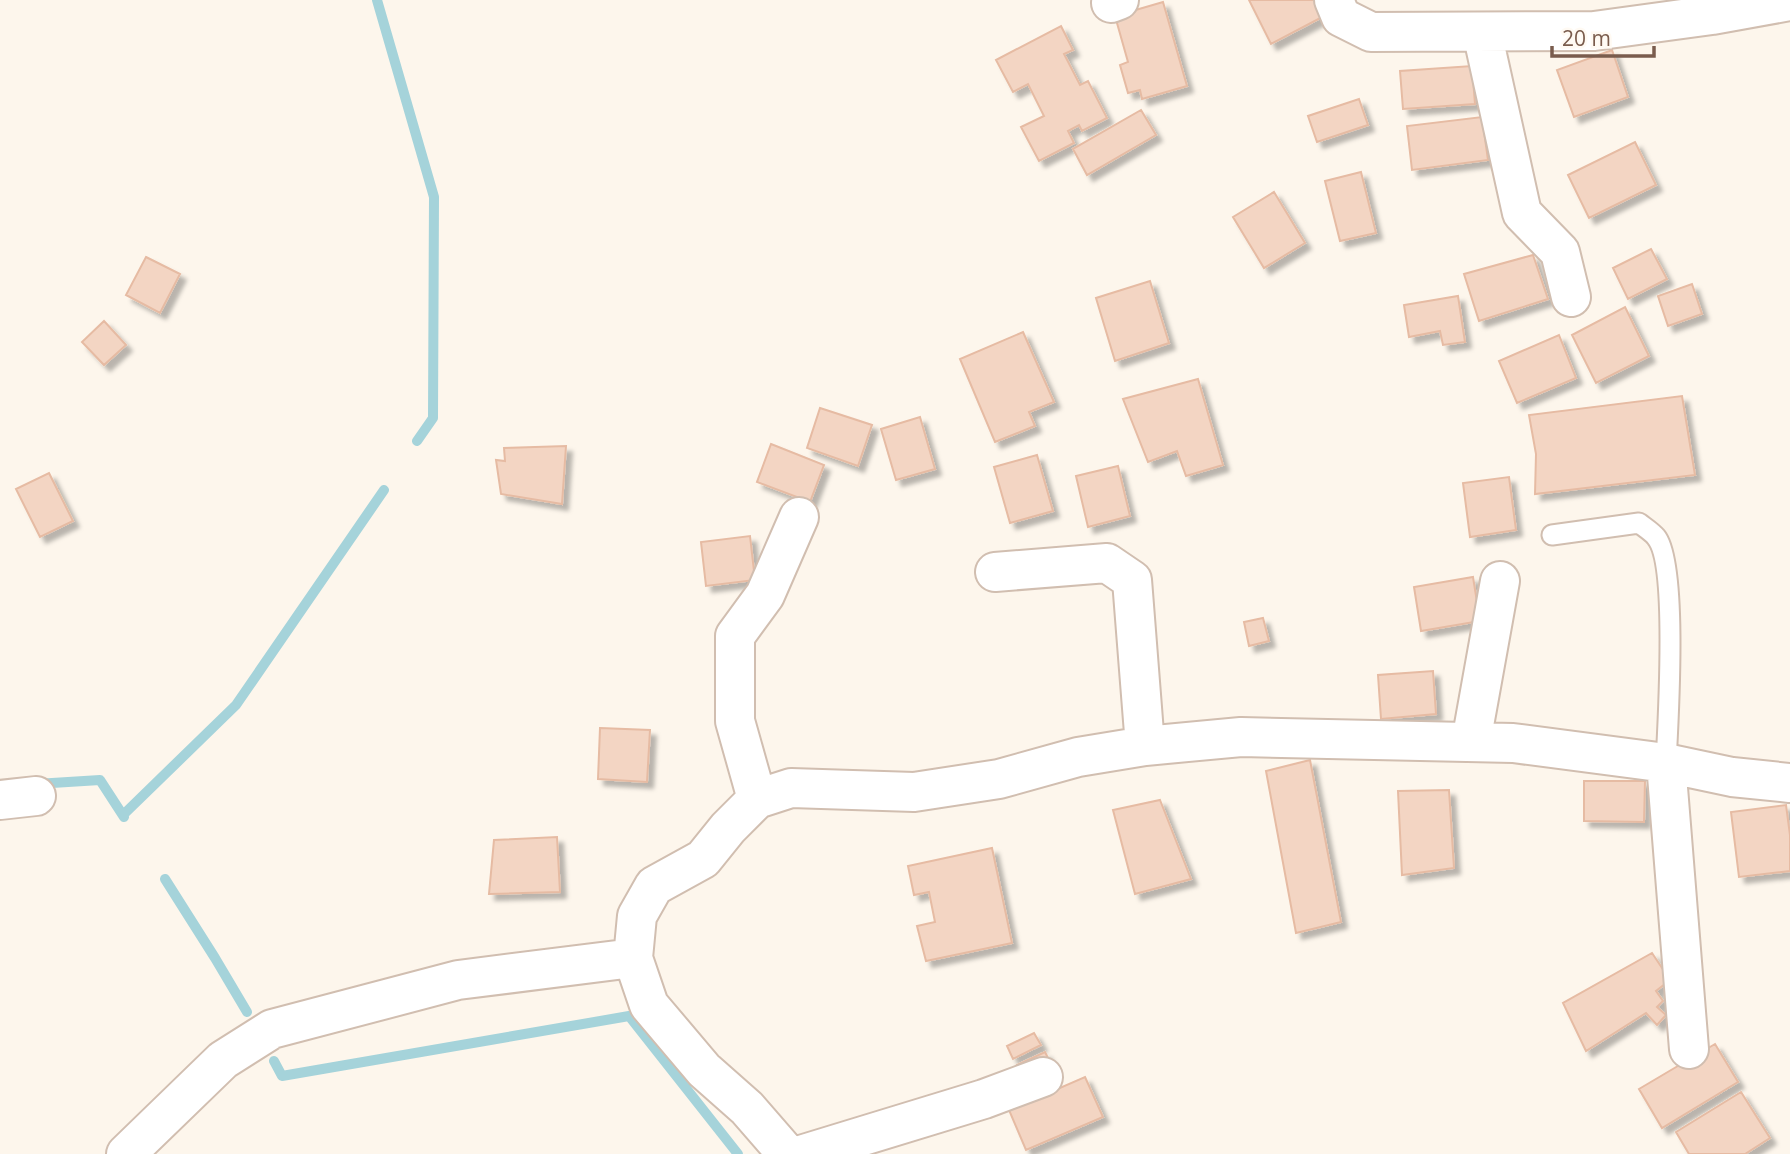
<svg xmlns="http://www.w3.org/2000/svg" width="1790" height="1154" font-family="'Open Sans',sans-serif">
	<defs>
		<filter id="shadow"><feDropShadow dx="6" dy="6" stdDeviation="2" flood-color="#0004"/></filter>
	</defs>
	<rect width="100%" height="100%" fill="#fdf6ec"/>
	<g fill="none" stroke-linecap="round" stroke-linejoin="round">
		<path stroke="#a5d3da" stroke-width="10" d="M377,0L434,197L433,418L417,441
			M36,784L100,780L124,817
			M123,815L236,705L384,490
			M165,879L215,958L247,1012
			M274,1061L282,1076L629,1016L738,1154"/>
	</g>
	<path fill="#f3d5c3" stroke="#e6bba3" stroke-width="2" filter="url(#shadow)" d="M1249,0H1321L1328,14L1271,44Z
		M1163,2L1187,86L1142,99L1140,90L1128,93L1120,65L1128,62L1115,16Z
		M1061,26L1073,50L1064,54L1080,85L1088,81L1107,118L1082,131L1079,125L1068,131L1074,143L1039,161L1021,127L1044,116L1028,84L1013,92L996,60Z
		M1612,50L1628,97L1574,117L1557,70Z
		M1472,66L1475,104L1403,109L1400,71Z
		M1359,99L1368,125L1317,142L1308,116Z
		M1141,110L1156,135L1087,175L1073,149Z
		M1482,117L1488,160L1412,170L1407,126Z
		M1635,142L1656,185L1589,218L1568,175Z
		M1361,172L1376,233L1340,241L1325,181Z
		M1274,192L1305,243L1264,268L1233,217Z
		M1651,249L1667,279L1628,299L1613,268Z
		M1533,255L1548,299L1479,321L1464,274Z
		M146,257L180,274L160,313L126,295Z
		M1150,281L1169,343L1115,361L1096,298Z
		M1692,284L1702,314L1668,326L1658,296Z
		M1458,296L1465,342L1443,345L1440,331L1409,337L1404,305Z
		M1625,307L1649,356L1596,383L1572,335Z
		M104,321L126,345L104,365L82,342Z
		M1023,332L1054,402L1029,412L1035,426L995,442L960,359Z
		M1559,335L1576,378L1517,403L1499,361Z
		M1198,379L1223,465L1186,476L1177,451L1148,462L1123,399Z
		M1682,396L1695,475L1535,494L1536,454L1529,415Z
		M820,408L872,425L858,466L807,448Z
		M920,417L935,469L896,480L881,429Z
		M771,444L824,465L810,502L757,482Z
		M566,446L562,504L501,494L496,460L505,461L504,448Z
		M1037,455L1053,511L1010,523L994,467Z
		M1118,466L1130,516L1088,527L1076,476Z
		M49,473L73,521L40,537L16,489Z
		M1509,477L1516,530L1470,537L1463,483Z
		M750,536L755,580L706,586L701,542Z
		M1473,577L1480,621L1421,631L1414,587Z
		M1263,618L1269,641L1249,646L1244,622Z
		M1433,671L1436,714L1381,719L1378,675Z
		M600,728L650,730L647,782L598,779Z
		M1310,760L1341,922L1296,933L1266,771Z
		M1584,781H1645L1644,822L1584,821Z
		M1449,790L1454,868L1402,875L1398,791Z
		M1160,800L1191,879L1135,894L1113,810Z
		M1786,805L1790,835V871L1739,877L1731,812Z
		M557,837L560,892L489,894L494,840Z
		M992,848L1012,943L926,961L917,926L935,922L929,892L914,895L908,866Z
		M1652,953L1670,980L1656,991L1663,1001L1657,1007L1666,1015L1657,1025L1646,1013L1586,1051L1563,1003Z
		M1034,1033L1041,1045L1013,1059L1007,1046Z
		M1715,1044L1738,1082L1662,1128L1639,1089Z
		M1045,1052L1051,1064L1024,1078L1017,1065Z
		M1085,1077L1103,1117L1026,1150L1009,1110Z
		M1741,1092L1770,1138L1745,1154H1689L1676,1132Z"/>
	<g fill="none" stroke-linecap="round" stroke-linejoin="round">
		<g stroke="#d1beb0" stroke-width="23">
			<path id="service" d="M1552,535L1639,523C1644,527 1652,532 1656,537C1678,563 1668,723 1666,763"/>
		</g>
		<g stroke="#d1beb0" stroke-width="42">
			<path id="minor" d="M1334,0L1341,17L1371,32L1594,31L1712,15L1790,1
				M1111,3L1119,0
				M1482,32L1522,213L1560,252L1571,297
				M995,572L1107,563L1132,580L1145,746
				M1471,742L1500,581
				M1666,763L1689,1049
				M757,799L735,721V636L765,595L799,517
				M0,800L36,796
				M633,958L649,1005L704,1070L747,1108L787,1154
				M126,1154L223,1060L272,1029L458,980L633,958L637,916L654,886L703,859L728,828L757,799L791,788L914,792L999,779L1078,757L1145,746L1241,737L1513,743L1666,763L1732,777L1790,783
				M804,1154L984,1099L1043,1077"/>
		</g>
		<use href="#service" stroke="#fff" stroke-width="19"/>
		<use href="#minor" stroke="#fff" stroke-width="38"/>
	</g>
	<path d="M1552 46v10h102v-10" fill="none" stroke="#7a5c4d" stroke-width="3.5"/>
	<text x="1562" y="46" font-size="21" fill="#7a5c4d" stroke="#fffaf3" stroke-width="5" paint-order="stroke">20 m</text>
</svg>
